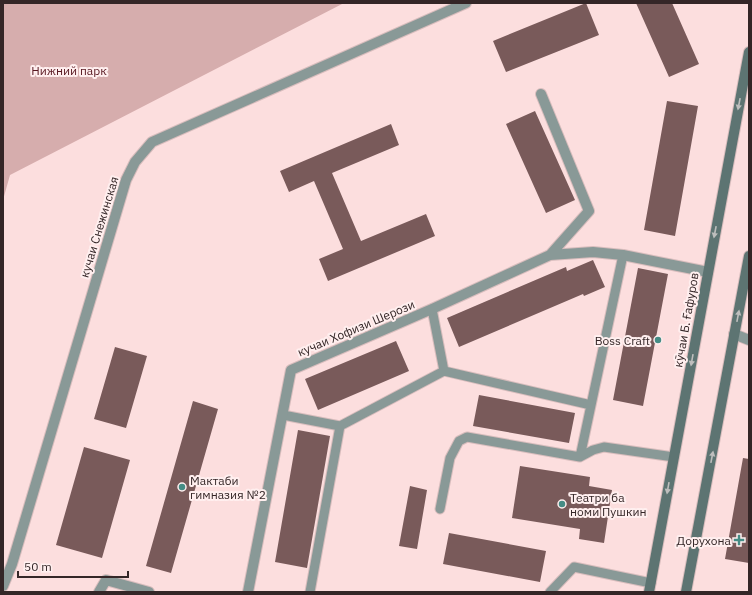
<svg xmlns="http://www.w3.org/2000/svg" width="752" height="595" font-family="'IBM Plex Sans',sans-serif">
	<rect width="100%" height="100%" fill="#fcdede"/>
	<path fill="#d6adad" d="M3,3H344L10,175L3,200Z"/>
	<path fill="#795a5a" d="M586,3L599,35L506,72L493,41Z
		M636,3H672L699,64L669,77Z
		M667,101L698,106L675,236L644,230Z
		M535,111L575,200L546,213L506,124Z
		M391,124L399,145L332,173L361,241L426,214L435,236L328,281L319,259L343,249L314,181L289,192L280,171Z
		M593,260L605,287L584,296L583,294L459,347L447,318L566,267L567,271Z
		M638,268L668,274L643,406L613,400Z
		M396,341L409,371L318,410L305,379Z
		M115,347L147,356L126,428L94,419Z
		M479,395L575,413L569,443L473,426Z
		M193,401L218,409L171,573L146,566Z
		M298,430L330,436L307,568L275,562Z
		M84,447L130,460L102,558L56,545Z
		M743,458L749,459V563L725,559Z
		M520,466L590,477L589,486L612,490L604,543L579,539L580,529L512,518Z
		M410,486L427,490L417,549L399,546Z
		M449,533L546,551L540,582L443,564Z"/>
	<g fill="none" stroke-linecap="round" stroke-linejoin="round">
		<g stroke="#d8bdbd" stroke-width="11">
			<path id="lane" d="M432,309L444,371
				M283,415L340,426
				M580,457L623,255
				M440,509L450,458L459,441L467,437L580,457L593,450L604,447L674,457
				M310,592L340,426L444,371L591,405
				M550,592L574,567L651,583"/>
		</g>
		<g stroke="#d8bdbd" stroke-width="12">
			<path id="street" d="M541,94L589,211L550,255L593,252L623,255L708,272
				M734,334L749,340
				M3,586L12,564L126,180L135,162L152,142L466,3
				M99,592L106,580L149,592
				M248,592L291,370L432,309L550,255"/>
		</g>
		<g stroke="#d8bdbd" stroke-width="12">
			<path id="secondary" d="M649,592L749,52
				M686,592L749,256"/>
		</g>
		<use href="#lane" stroke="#899997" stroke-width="9"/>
		<use href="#street" stroke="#899997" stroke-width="10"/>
		<use href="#secondary" stroke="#5d7472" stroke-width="10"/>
	</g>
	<defs><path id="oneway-solid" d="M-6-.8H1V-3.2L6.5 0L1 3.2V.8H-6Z"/></defs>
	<g fill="#bebebd">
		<use href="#oneway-solid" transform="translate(739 104) rotate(101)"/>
		<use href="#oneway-solid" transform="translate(715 232) rotate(101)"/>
		<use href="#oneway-solid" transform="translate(738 316) rotate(-79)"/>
		<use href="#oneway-solid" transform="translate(692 360) rotate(100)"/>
		<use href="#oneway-solid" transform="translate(712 457) rotate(-79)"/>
		<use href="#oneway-solid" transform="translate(668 488) rotate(100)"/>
	</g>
	<g fill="#458c85" stroke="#ffefef" stroke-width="1.5">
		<circle cx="658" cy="340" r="4"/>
		<circle cx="182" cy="487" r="4"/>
		<circle cx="562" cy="504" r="4"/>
		<path d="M737 534h4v4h4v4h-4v4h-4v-4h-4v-4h4z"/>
	</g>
	<g text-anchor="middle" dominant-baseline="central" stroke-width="4" stroke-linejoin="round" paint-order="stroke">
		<g font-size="12" fill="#581720" stroke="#ffefef">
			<text x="69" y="70">Нижний парк</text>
		</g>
		<g font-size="12" fill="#342627" stroke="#ffefef">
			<text transform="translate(99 227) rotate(-73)">кучаи Снежинская</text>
			<text transform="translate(686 320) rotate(-80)">кӯчаи Б. Ғафуров</text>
			<text transform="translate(356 328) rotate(-23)">кучаи Хофизи Шерози</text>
		</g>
		<g font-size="12" fill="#342627" stroke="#ffefef" text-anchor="end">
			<text x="650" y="340">Boss Craft</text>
			<text x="190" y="480" text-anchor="start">Мактаби<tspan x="190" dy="14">гимназия №2</tspan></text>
			<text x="570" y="497" text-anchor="start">Театри ба<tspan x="570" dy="14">номи Пушкин</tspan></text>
			<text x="731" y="540">Дорухона</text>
		</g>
	</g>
	<rect width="752" height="595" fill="none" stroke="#342627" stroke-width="8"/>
	<path d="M18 571v6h110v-6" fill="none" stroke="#342627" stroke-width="2"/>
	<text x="24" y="571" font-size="12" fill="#342627" stroke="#ffefef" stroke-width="3" paint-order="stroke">50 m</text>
</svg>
